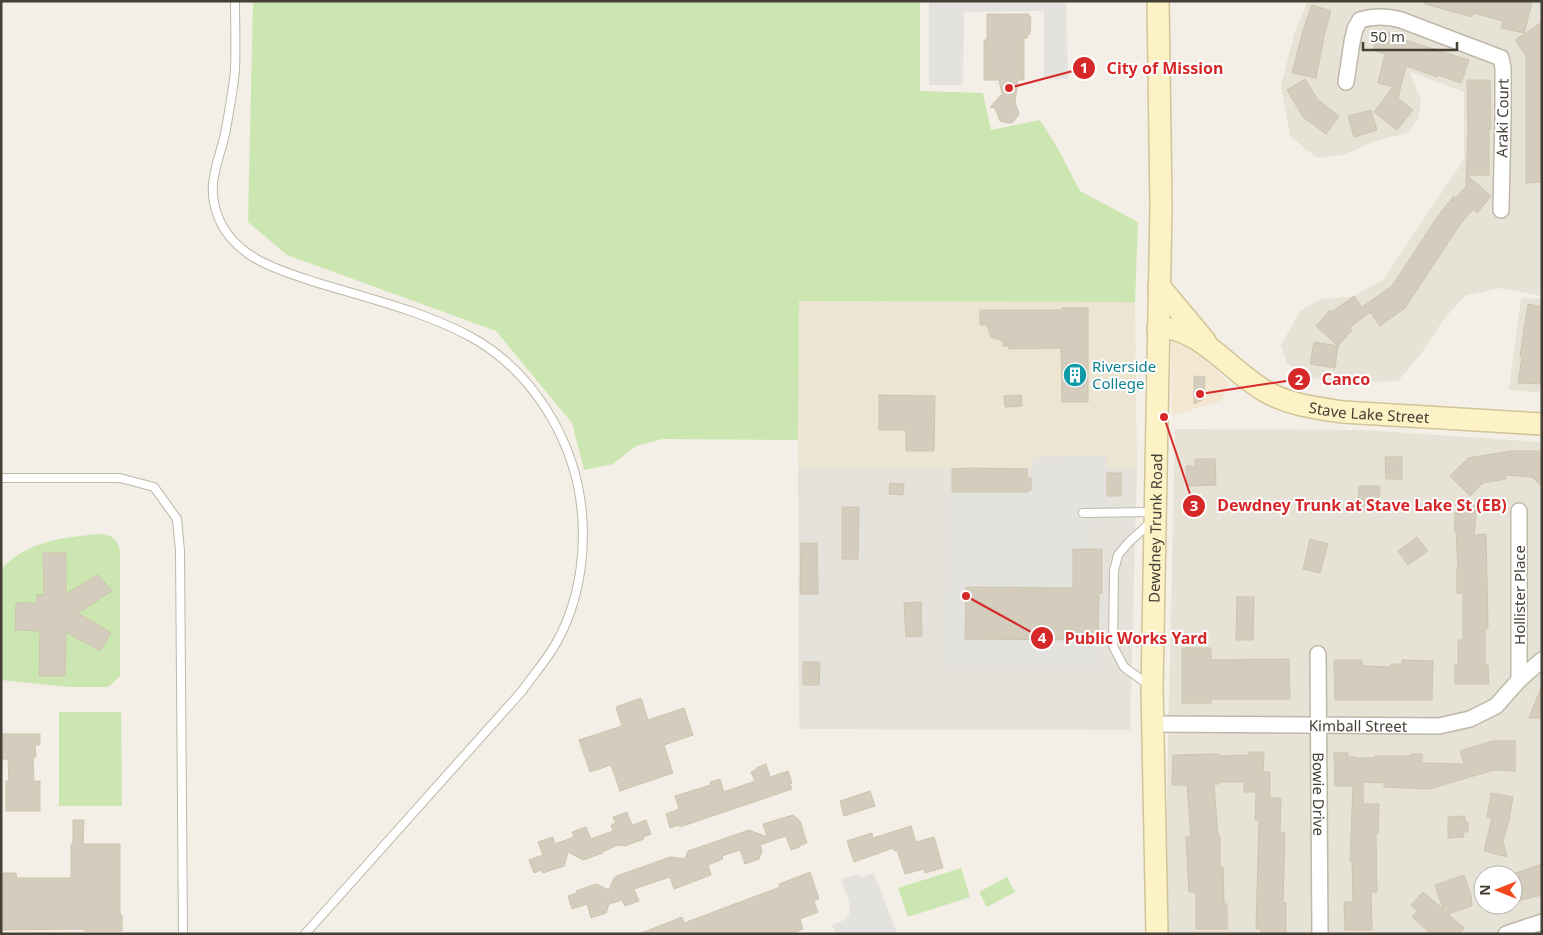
<svg xmlns="http://www.w3.org/2000/svg" width="1543" height="935" font-family="'Noto Sans',sans-serif">
	<rect width="100%" height="100%" fill="#f3efe6"/>
	<path fill="#e6e2d5" fill-rule="evenodd" d="M1308,1H1542V296L1500,288L1465,296L1444,319L1421,354L1398,381L1348,383L1314,378L1287,364L1281,345L1300,311L1321,299L1352,297L1383,280L1464,159V92L1410,72L1421,100L1418,118L1407,133L1375,141L1343,155L1317,158L1290,136L1281,86L1295,31Z
		M1521,298L1542,299V393L1509,390Z
		M1175,429L1363,430L1542,442V934H1164ZM1483,875H1513V905H1483Z"/>
	<path fill="#f4e7d2" d="M1171,340L1196,351L1229,383L1221,401L1172,416Z"/>
	<path fill="#e5e1db" d="M1137,467L1130,730L802,729L799,724L798,468Z"/>
	<path fill="#ebe5d1" d="M799,301L1135,302L1137,467L798,468Z"/>
	<path fill="#cbe6b0" d="M253,1H920V91L983,93L991,130L1040,120L1057,147L1080,191L1138,222L1135,302L799,301L798,440L663,439L636,446L613,464L584,470L572,423L496,331L287,255L248,222Z
		M101,534C113,535 117,539 120,551V676L108,687H69L1,680V570C25,541 65,537 101,534Z
		M59,712H121L122,806H59Z
		M961,868L970,897L908,917L898,888Z
		M1007,877L1015,892L987,907L979,892Z"/>
	<path fill="#e4e2de" d="M929,1H1066L1068,79L1044,78V11L964,12L963,85H929Z
		M1106,456V506H1135V524L1122,519L1100,520L1087,527V548H1072V586H965V641H1097V669L945,666L948,494L1032,493L1033,457Z
		M874,873L897,934H836L832,925L844,920L849,915L850,905L841,879L857,874L862,877Z"/>
	<path fill="#d4ccbc" stroke="#cec4b0" d="M1425,1H1526L1532,3L1524,33L1501,28L1503,21L1473,13L1472,17L1425,4Z
		M1312,5L1331,11L1325,32L1316,78L1292,73L1304,27Z
		M987,14H1029V17H1031L1030,32L1029,35H1027V38H1024V80H1018L1015,103L1019,113L1018,116L1012,123H1008L1000,121L995,108L990,107L1002,94L999,80H984V40H987Z
		M1542,22V182L1526,183V56L1515,40Z
		M1380,30L1400,36L1399,38L1469,60L1461,83L1438,75L1437,77L1406,66L1398,98L1413,110L1397,130L1374,112L1393,87L1378,83L1385,54L1373,50Z
		M1305,79L1318,100L1339,116L1326,134L1303,117L1287,90Z
		M1467,80H1490L1491,129H1489V175H1467L1491,196L1477,213L1473,209L1459,226L1405,308L1380,326L1370,312L1349,328L1352,330L1338,346L1316,326L1330,310L1332,312L1354,296L1362,307L1392,286L1438,216L1454,196L1456,198L1466,186L1468,130Z
		M1371,110L1377,130L1354,137L1348,116Z
		M1528,304L1542,307V370L1540,384L1518,383L1522,357L1520,356Z
		M1062,308H1088V402H1062L1061,348L1009,349V346H1003V341L991,337L987,325H980V310H1061Z
		M1314,342L1338,346L1335,368L1310,364Z
		M1194,376L1205,377L1204,399L1194,404Z
		M879,395L935,396L934,451H906V430H879Z
		M1021,395L1022,406L1005,407L1004,396Z
		M1512,451H1542V487L1532,477L1506,475V479L1483,483L1470,496L1450,476L1468,458Z
		M1385,457H1402V479H1386Z
		M1195,459H1215L1216,485L1187,486L1186,466H1195Z
		M970,468L1027,469V478H1031V490H1028V492H952V469Z
		M1107,473H1121V496H1107Z
		M890,483L904,484L903,495L889,494Z
		M1359,486H1380L1379,511H1358Z
		M1456,504L1477,505L1474,535L1486,534L1488,628H1485V665H1488L1489,684H1455V665H1458V640H1463V593H1457V568H1458L1456,531H1454Z
		M842,507H859L858,559H842Z
		M1417,537L1428,551L1408,565L1398,551Z
		M1310,539L1328,544L1320,573L1303,569Z
		M801,543H817L818,594H800Z
		M1073,549H1102V593H1099L1098,640L965,639L966,587L1073,588Z
		M43,553H66V594L98,575L112,591L78,613L111,633L100,651L66,632L65,676H39L40,631L15,630L16,603H37V594L44,595Z
		M1237,597H1254L1253,640H1236Z
		M921,602L922,636L906,637L904,603Z
		M1182,648H1211V660L1289,659L1290,699H1211V703H1182Z
		M1334,660H1362V666L1391,667V664H1402V660L1433,661L1432,700H1335Z
		M803,662H820L819,685H803Z
		M1541,688L1542,718H1529Z
		M641,698L648,720L684,708L693,735L664,745L673,773L620,791L611,765L590,772L579,740L622,726L616,707Z
		M1,734H40V745H35L36,757H33L34,781H40V811H6V781H9L8,759H1Z
		M1492,741H1515V771L1494,770L1429,789L1384,787V783L1363,782V804H1379L1378,834H1376L1377,892H1371L1372,930H1345L1344,902H1353L1352,861H1350L1353,786H1335L1334,753H1348V757H1356V758H1375V756H1411V754H1422V763L1464,764L1460,751Z
		M1249,752H1264L1263,772H1270V798H1281L1280,833H1285L1283,903H1286V934H1261V928L1256,929L1259,820H1255L1256,792H1244V782H1219V784H1214L1218,836H1220V867H1223L1224,904H1227V929H1196V892H1189L1186,837H1191L1187,785H1172L1173,755L1219,754V756L1249,755Z
		M766,764L770,777L788,771L792,783L790,784L792,789L680,827L679,825L670,828L666,814L679,809L675,796L711,785L710,782L720,779L724,792L755,781L751,772L756,770V768Z
		M870,791L875,806L844,816L840,801Z
		M1491,793L1513,797L1509,820L1503,841L1507,857L1484,851L1492,818L1487,817Z
		M627,812L632,825L646,820L651,834L643,837L644,839L625,846L618,845L602,852L603,853L583,860L568,852L564,866L543,873L542,870L534,873L529,860L543,855L538,842L553,837L555,844L574,837L572,832L586,827L591,839L613,831L611,825L616,823L613,817Z
		M793,815L800,821L807,843L799,846L800,847L791,850L786,836L760,845L762,851L759,859L745,864L740,850L722,856L723,859L708,865L711,875L674,889L670,877L634,889L639,901L625,906L622,900L609,904L606,913L591,918L587,904L572,909L568,896L577,893L576,891L596,884L609,890L614,878L617,876L670,857L685,859L688,851L691,850L749,830L767,837L763,824Z
		M1465,816V822H1468V832H1463L1464,837L1448,838V817Z
		M73,820H84L83,844H120V915H122V931H84V929L1,930V873H16L17,878H71V844H73Z
		M911,826L916,842L934,837L943,868L925,873L924,869L905,874L897,850L894,851L893,848L854,862L847,841L872,833L873,838Z
		M1542,864V895L1513,902V874Z
		M810,872L819,899L814,901L818,912L800,919L803,929L790,934H639L682,917L684,923L780,887L779,884Z
		M1464,875L1471,895L1472,906L1448,914L1464,928L1459,934H1431L1412,917L1417,911L1411,905L1423,892L1443,909L1435,885Z"/>
	<g fill="none" stroke-linecap="round" stroke-linejoin="round">
		<g stroke="#beb8a9" stroke-width="10">
			<path id="lane" d="M235,1C235,24 236,47 235,70C233,91 229,113 225,134C218,164 205,186 219,219C236,258 278,270 315,282C367,298 423,311 471,337C526,367 565,426 578,486C589,540 582,602 552,650C543,664 532,677 522,691L305,934
				M1,478H120L154,487L177,519L180,551L183,934
				M1083,513L1153,512
				M1150,686L1124,667L1113,646L1114,571L1118,555L1128,543L1151,522"/>
		</g>
		<g stroke="#beb8a9" stroke-width="18">
			<g id="street">
				<path d="M1346,82L1352,42L1355,29L1360,20C1375,16 1386,16 1401,20L1501,58L1503,68V117L1501,210"/>
				<path d="M1519,511V680"/>
				<path id="s1" d="M1318,654L1320,934"/>
				<path id="s2" d="M1152,724L1439,726L1470,719L1496,706L1519,680L1542,660"/>
				<path d="M1506,934L1542,922"/>
			</g>
		</g>
		<g stroke="#d1c498" stroke-width="24">
			<g id="secondary">
				<path d="M1159,286L1205,341"/>
				<path id="s3" d="M1158,329C1164,329 1172,328 1177,330C1212,342 1234,373 1265,391C1289,405 1316,408 1343,412L1542,424"/>
				<path id="s4" d="M1157,934L1152,688L1161,206L1158,1"/>
			</g>
		</g>
		<use href="#lane" stroke="#fff" stroke-width="8"/>
		<use href="#street" stroke="#fff" stroke-width="15"/>
		<use href="#secondary" stroke="#fdf2c6" stroke-width="21"/>
	</g>
	<defs>
		<g id="building-disc" transform="scale(1.25)"><circle r="9.5" fill="#0f9aa8" stroke="#fff"/><path d="M-4-6H4V6H1V3H-1V6H-4ZM-2.5-4.3h1.7v1.8h-1.7ZM.8-4.3h1.7v1.8H.8ZM-2.5-1h1.7V.8h-1.7ZM.8-1h1.7V.8H.8Z" fill="#fff"/></g>
	</defs>
	<g fill-rule="evenodd">
		<use href="#building-disc" x="1075" y="375"/>
	</g>
	<g text-anchor="middle" dominant-baseline="central" stroke-width="4" stroke-linejoin="round" paint-order="stroke">
		<g font-size="15" fill="#454036" stroke="#fff">
			<text transform="translate(1502 118) rotate(-89)">Araki Court</text>
			<text stroke="none"><textPath href="#s3" startOffset="234">Stave Lake Street</textPath></text>
			<text stroke="none"><textPath href="#s4" startOffset="406">Dewdney Trunk Road</textPath></text>
			<text transform="translate(1519 595) rotate(-90)">Hollister Place</text>
			<text stroke="none"><textPath href="#s2" startOffset="206">Kimball Street</textPath></text>
			<text stroke="none"><textPath href="#s1" startOffset="140">Bowie Drive</textPath></text>
		</g>
		<g font-size="15" fill="#0d838f" stroke="#fff" text-anchor="start">
			<text x="1092" y="366">Riverside<tspan x="1092" dy="17">College</tspan></text>
		</g>
	</g>
	<path fill="none" stroke="#d62828" stroke-width="2" d="M1009 88L1084 68M1200 394L1299 379M1164 417L1194 506M966 596L1042 638"/>
	<g fill="#d62828" stroke="#fff" stroke-width="2">
		<circle cx="1009" cy="88" r="5"/>
		<circle cx="1200" cy="394" r="5"/>
		<circle cx="1164" cy="417" r="5"/>
		<circle cx="966" cy="596" r="5"/>
		<circle cx="1084" cy="68" r="12"/>
		<circle cx="1299" cy="379" r="12"/>
		<circle cx="1194" cy="506" r="12"/>
		<circle cx="1042" cy="638" r="12"/>
	</g>
	<g font-size="15" text-anchor="middle" font-weight="bold" fill="#fff">
		<text x="1084" y="73">1</text>
		<text x="1299" y="385">2</text>
		<text x="1194" y="511">3</text>
		<text x="1042" y="643">4</text>
	</g>
	<g font-size="16" text-anchor="middle" font-weight="bold" fill="#d62828" stroke="#fff" stroke-width="4" stroke-linejoin="round" paint-order="stroke">
		<text x="1165" y="74">City of Mission</text>
		<text x="1346" y="385">Canco</text>
		<text x="1362" y="511">Dewdney Trunk at Stave Lake St (EB)</text>
		<text x="1136" y="644">Public Works Yard</text>
	</g>
	<rect width="1543" height="935" fill="none" stroke="#454036" stroke-width="5"/>
	<g transform="translate(1498 890) rotate(270)"><circle r="24" fill="#ffffff" stroke="#b5b3af"/>
	<path d="M0-4L9 19L0 12L-9 19Z" fill="#f3471d"/>
	<text y="-8" font-size="14" font-weight="bold" text-anchor="middle" fill="#454036">N</text>
	</g>
	<path d="M1363 42v8h94v-8" fill="none" stroke="#454036" stroke-width="2.5"/>
	<text x="1370" y="42" font-size="15" fill="#454036" stroke="#ffffff" stroke-width="4" paint-order="stroke">50 m</text>
</svg>
